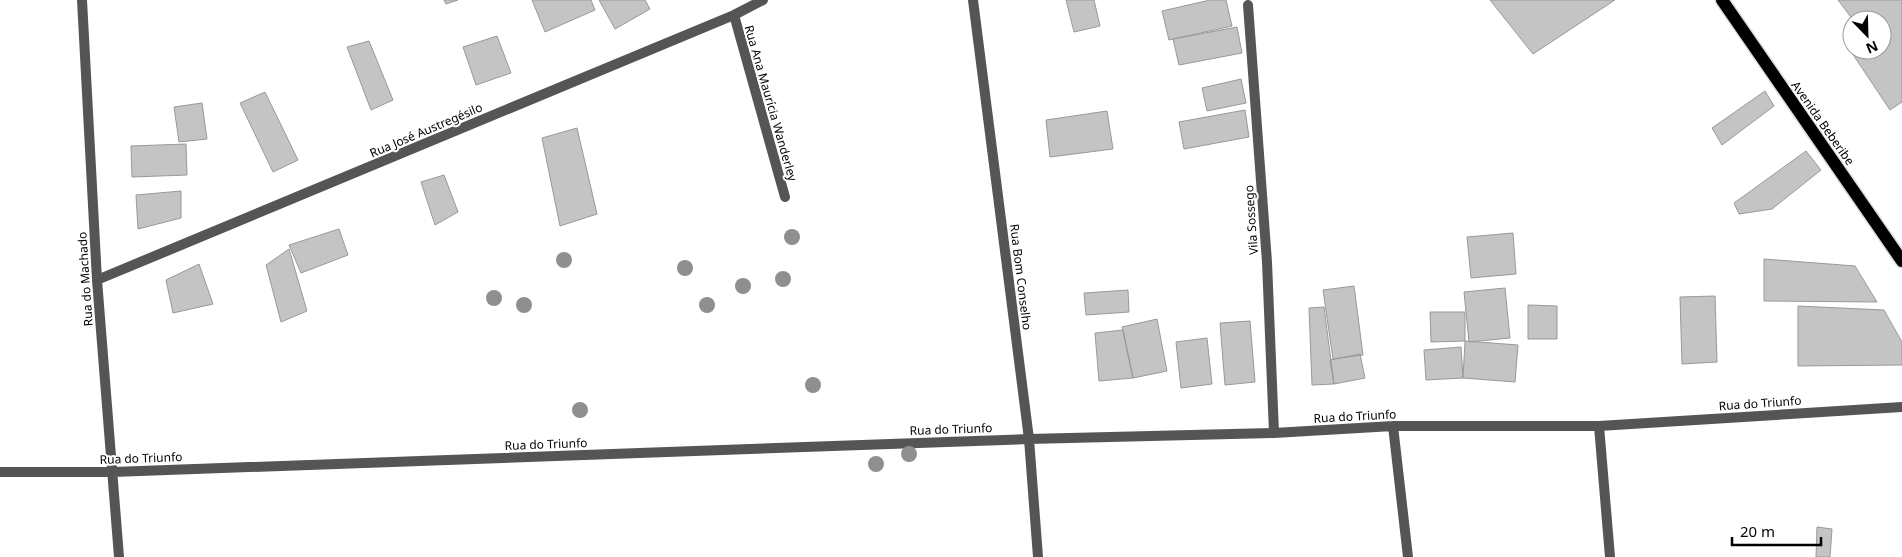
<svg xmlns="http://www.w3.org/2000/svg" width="1902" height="557" font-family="'Noto Sans',sans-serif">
	<rect width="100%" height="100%" fill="#fff"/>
	<path fill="#c4c4c4" stroke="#999" d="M444,0H458L446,4Z
		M532,0H591L595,10L545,32Z
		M599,0H645L650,9L615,29Z
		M1066,0H1094L1100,26L1074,32Z
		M1210,0H1226L1232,26L1169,40L1162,11Z
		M1490,0H1615L1533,54Z
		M1838,0H1902V102L1890,110L1850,50L1852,48V50H1882V20H1853Z
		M1237,27L1242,53L1179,65L1173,39Z
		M497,36L511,73L476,85L463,47Z
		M369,41L393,100L371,110L347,47Z
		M1241,79L1246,103L1207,111L1202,88Z
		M1765,91L1774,106L1722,145L1712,128Z
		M265,92L298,160L273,172L240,103Z
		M202,103L207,139L179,142L174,107Z
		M1245,110L1249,137L1184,149L1179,122Z
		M1107,111L1113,149L1050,157L1046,120Z
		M577,128L597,214L560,226L542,138Z
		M186,144L187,175L132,177L131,146Z
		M1806,151L1821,170L1772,209L1739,214L1734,203Z
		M444,175L458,212L435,225L421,182Z
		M181,191V218L138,229L136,195Z
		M339,229L348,255L301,273L289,245Z
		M1513,233L1516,274L1471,278L1467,237Z
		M289,249L307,311L281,322L266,265Z
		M1764,259L1855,266L1877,302L1764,301Z
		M199,264L213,304L173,313L166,280Z
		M1354,286L1363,355L1333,359L1323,290Z
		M1505,288L1510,338L1469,342L1464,292Z
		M1128,290L1129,312L1086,315L1084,293Z
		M1715,296L1717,362L1682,364L1680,297Z
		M1528,305L1557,306V339H1528Z
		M1798,306L1884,310L1902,342V365L1798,366Z
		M1324,307L1334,384L1312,385L1309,308Z
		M1430,312H1465V341L1431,342Z
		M1157,319L1167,371L1133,378L1122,327Z
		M1250,321L1255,382L1225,385L1220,323Z
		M1123,330L1133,378L1099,381L1095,333Z
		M1207,338L1212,384L1181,388L1176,342Z
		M1465,341L1518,345L1515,382L1463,378Z
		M1461,347L1463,378L1426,380L1424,350Z
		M1360,354L1365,378L1334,384L1330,360Z
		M1817,527L1832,529L1830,557H1816Z"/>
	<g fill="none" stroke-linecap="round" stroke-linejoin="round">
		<g stroke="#dbdbdb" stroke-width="15">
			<path id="primary" d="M1722,0L1902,261"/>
		</g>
		<path stroke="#555" stroke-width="10" d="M82,0L97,280L119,557
			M973,0L1029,439L1038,557
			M1248,5L1267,262L1274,433
			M734,15L785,197
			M97,280L734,15L763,0
			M1393,426L1408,557
			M1599,426L1610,557
			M0,472H113L1029,439L1274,433L1393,426H1599L1902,407"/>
		<use href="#primary" stroke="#000" stroke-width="12"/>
	</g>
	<g fill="#8f8f8f">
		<circle cx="792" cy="237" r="8"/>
		<circle cx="564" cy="260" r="8"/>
		<circle cx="685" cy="268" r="8"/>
		<circle cx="783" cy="279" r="8"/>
		<circle cx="743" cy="286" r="8"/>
		<circle cx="494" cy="298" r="8"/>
		<circle cx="524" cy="305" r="8"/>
		<circle cx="707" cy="305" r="8"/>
		<circle cx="813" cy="385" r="8"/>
		<circle cx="580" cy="410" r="8"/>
		<circle cx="909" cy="454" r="8"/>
		<circle cx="876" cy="464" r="8"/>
	</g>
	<g text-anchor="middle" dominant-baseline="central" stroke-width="4" stroke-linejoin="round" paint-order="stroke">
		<g font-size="12" fill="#000" stroke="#fff">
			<text transform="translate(771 103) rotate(74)">Rua Ana Maurícia Wanderley</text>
			<text transform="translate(1823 123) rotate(55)">Avenida Beberibe</text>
			<text transform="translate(426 130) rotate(-23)">Rua José Austregésilo</text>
			<text transform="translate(1251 220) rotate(-94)">Vila Sossego</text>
			<text transform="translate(1021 277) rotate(83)">Rua Bom Conselho</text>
			<text transform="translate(85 279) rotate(-94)">Rua do Machado</text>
			<text transform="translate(1760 403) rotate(-4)">Rua do Triunfo</text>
			<text transform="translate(1355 416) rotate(-3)">Rua do Triunfo</text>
			<text transform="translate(951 429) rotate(-2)">Rua do Triunfo</text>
			<text transform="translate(546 444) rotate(-2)">Rua do Triunfo</text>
			<text transform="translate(141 458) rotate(-2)">Rua do Triunfo</text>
		</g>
	</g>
	<g transform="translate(1867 35) rotate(157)"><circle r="24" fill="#ffffff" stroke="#999999"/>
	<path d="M0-4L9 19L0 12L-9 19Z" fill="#000000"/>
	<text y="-8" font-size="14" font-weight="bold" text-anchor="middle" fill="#000000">N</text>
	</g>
	<path d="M1732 537v8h89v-8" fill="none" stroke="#000000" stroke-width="2.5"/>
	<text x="1740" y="537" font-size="15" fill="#000000" stroke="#ffffff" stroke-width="4" paint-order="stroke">20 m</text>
</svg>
